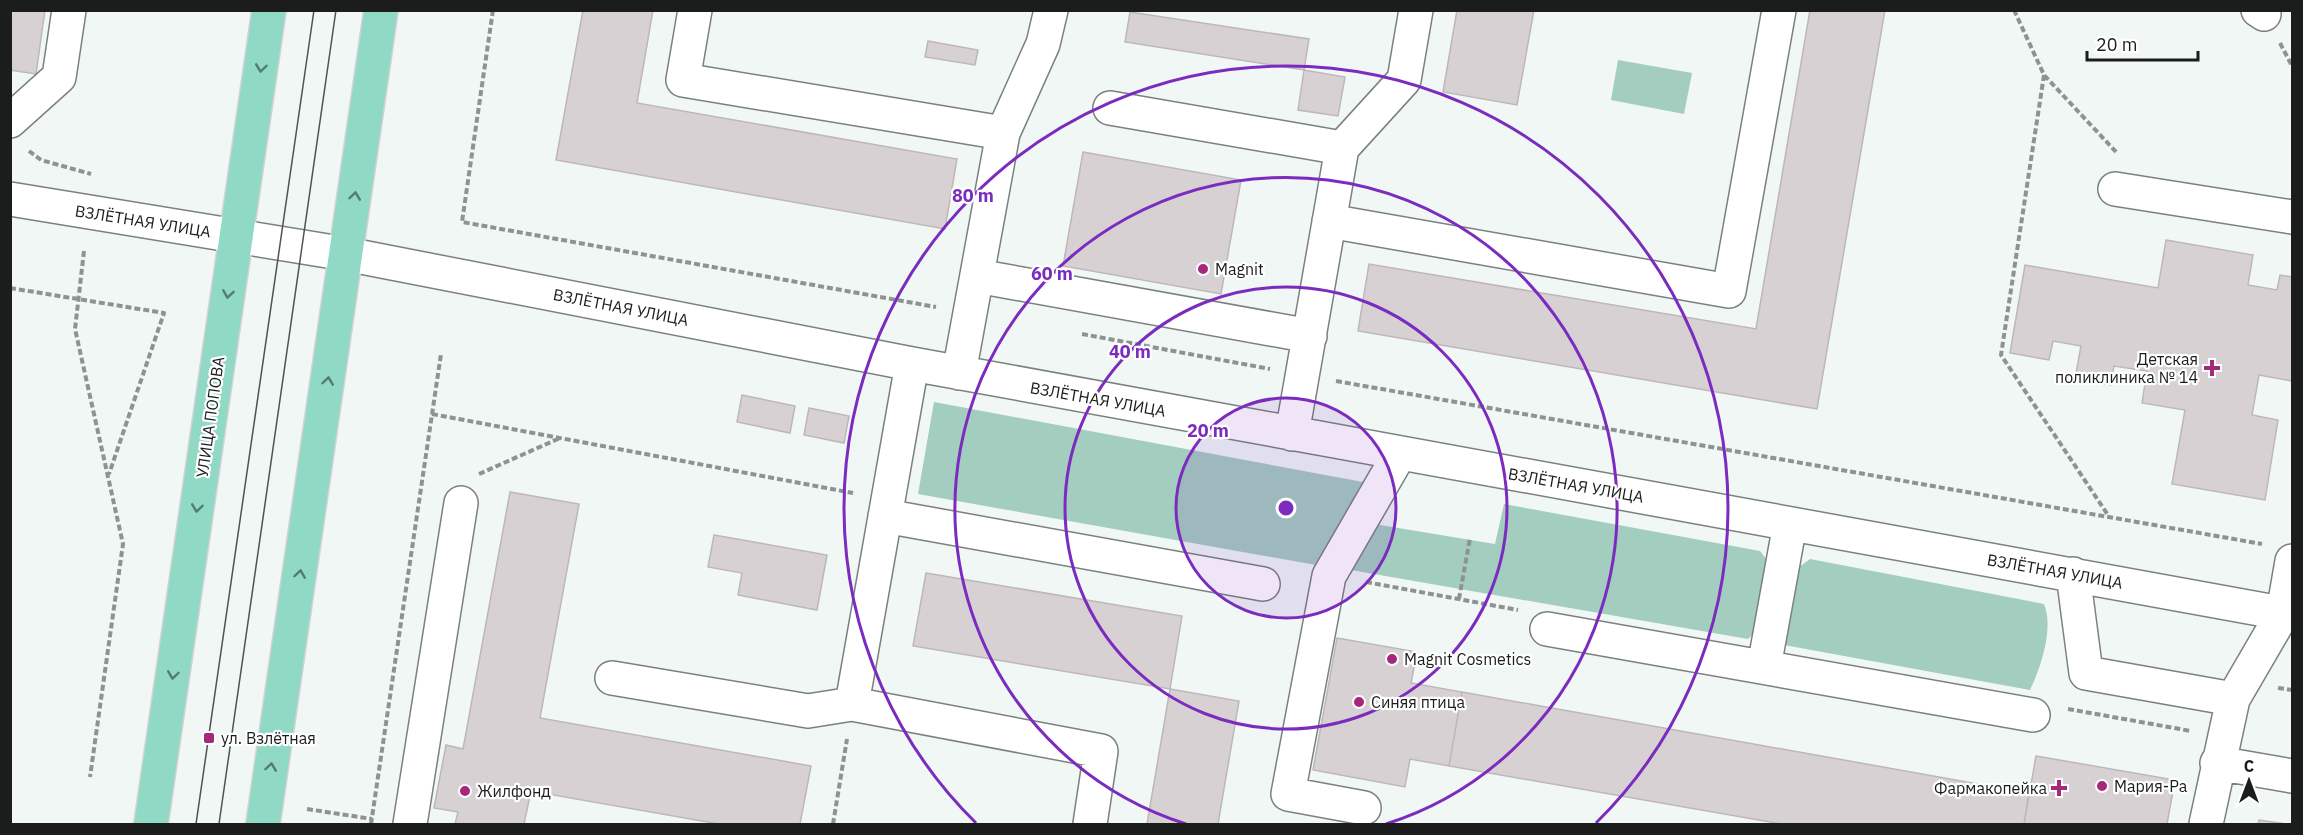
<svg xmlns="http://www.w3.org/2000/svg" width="2303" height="835" font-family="'IBM Plex Sans',sans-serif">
	<rect width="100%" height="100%" fill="#f0f7f4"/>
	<path fill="#a3cdbe" d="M1618,60L1692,73L1684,114L1611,100Z
		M934,402L1363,482L1316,565L918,494Z
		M1504,504L1760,551L1769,563L1757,630L1748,639L1351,570L1374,524L1495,544Z
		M1810,559L2044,604C2054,628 2041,667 2030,690L1784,645L1798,568Z"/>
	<path fill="#d7d1d4" stroke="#bdb7ba" stroke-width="1.5" d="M10,10H45L36,74L10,70Z
		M583,10H653L637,103L957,159L945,229L556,160Z
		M1457,10H1534L1517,105L1443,92Z
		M1810,10H1885L1817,409L1358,331L1369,264L1756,329Z
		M1130,12L1309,39L1304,70L1125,42Z
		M928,41L978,50L975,65L925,57Z
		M1304,70L1345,77L1338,116L1298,110Z
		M1083,152L1241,180L1221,294L1063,266Z
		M2166,240L2253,255L2248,285L2277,290L2280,275L2292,277V381L2259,375L2252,415L2278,420L2265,500L2172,484L2185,410L2142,403L2147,371L2114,366L2111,385L2075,379L2081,346L2053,341L2049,360L2010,353L2025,265L2158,288Z
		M742,395L795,406L790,433L737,422Z
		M809,408L849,416L844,443L804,435Z
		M510,492L579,504L540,718L811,766L800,824H719L531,791L524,824H455L458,812L434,808L446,745L463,749Z
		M714,535L827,555L817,610L738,595L742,573L708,567Z
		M926,573L1182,616L1170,689L913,646Z
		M1337,638L1417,652L1411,683L1462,692L1449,766L1410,759L1405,787L1313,770Z
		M1170,689L1239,701L1218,824H1147Z
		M1462,692L2029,793L2024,824H1781L1449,766Z
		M2036,756L2175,780L2167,824H2024Z
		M2259,820L2286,824H2258Z"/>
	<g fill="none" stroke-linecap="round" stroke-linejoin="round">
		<g stroke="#7a817e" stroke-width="36">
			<path id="minor" d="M695,10L683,80L1003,133
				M2258,10L2264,14
				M1110,108L1342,148
				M10,121L59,77L69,10
				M2115,189L2292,217
				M10,199L346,254L912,364L2292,615
				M1329,221L1729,291L1779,10
				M977,276L1310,336
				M912,364L852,704L1101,751L1090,824
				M959,373L1003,133L1043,44L1051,10
				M1292,434L1342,148L1404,80L1416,10
				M885,516L1263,584
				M2073,574L2086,673L2233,699
				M1547,629L2033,715
				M1764,667L1790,524
				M612,678L808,711L852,704
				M2217,763L2292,776
				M1364,808L1288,794L1329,576L1400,453
				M410,824L461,503
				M2206,824L2233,699L2283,613L2292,561"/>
		</g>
		<g stroke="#d1d2d2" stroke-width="36">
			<path id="major" d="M151,824L269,10
				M263,824L381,10"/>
		</g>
		<path stroke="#8e9391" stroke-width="4" stroke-dasharray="6 3" stroke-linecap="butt" d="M493,10L462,222L936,307
			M2014,10L2044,75L2118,154
			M2280,43L2292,66
			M2044,75L2001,355L2108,515
			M29,151L41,160L91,174
			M84,251L75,329L123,544L90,777
			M10,288L164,313L109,474
			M1082,334L1270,369
			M1336,381L2262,544
			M432,414L853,493
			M479,474L560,438
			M1366,582L1518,610
			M1459,599L1470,538
			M2278,688L2292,690
			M2068,709L2191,731
			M307,809L372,819
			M371,824L441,354
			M833,824L847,739"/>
		<use href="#minor" stroke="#fff" stroke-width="33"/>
		<use href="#major" stroke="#8fd9c5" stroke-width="33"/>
		<path stroke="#4f5351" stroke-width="1.5" d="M196,824L314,10
			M219,824L336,10"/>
	</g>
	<defs><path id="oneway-chevron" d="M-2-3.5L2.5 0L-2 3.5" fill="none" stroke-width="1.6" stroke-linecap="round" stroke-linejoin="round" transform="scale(1.5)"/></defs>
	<g stroke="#547b70">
		<use href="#oneway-chevron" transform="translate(261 68) rotate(98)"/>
		<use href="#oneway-chevron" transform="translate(355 196) rotate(-82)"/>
		<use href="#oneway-chevron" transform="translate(228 294) rotate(99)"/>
		<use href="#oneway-chevron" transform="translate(328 381) rotate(-82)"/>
		<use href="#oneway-chevron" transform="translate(197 508) rotate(98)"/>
		<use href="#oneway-chevron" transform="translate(300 574) rotate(-82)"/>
		<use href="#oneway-chevron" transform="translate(173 675) rotate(98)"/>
		<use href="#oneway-chevron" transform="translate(271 767) rotate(-82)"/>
	</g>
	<circle cx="1286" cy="508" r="110" fill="#7b2cbf" fill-opacity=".12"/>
	<g fill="none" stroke="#7b2cbf" stroke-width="3">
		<circle cx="1286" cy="508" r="110"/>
		<circle cx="1286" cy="508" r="221"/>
		<path d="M1186 824A331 331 0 1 1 1386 824"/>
		<path d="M976 823A442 442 0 1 1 1596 823"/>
	</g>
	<g fill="#a5287b" stroke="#fff" stroke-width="2">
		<circle cx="1203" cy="269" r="6"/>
		<path d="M2209 359h6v6h6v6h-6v6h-6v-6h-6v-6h6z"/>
		<circle cx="1392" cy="659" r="6"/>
		<circle cx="1359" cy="702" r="6"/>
		<rect x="203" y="732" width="12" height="12" rx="3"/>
		<circle cx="2102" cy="786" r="6"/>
		<path d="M2056 779h6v6h6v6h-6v6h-6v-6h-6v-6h6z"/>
		<circle cx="465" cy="791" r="6"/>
	</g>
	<g text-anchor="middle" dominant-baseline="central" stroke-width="4.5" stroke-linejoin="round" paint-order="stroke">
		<g font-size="16" fill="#1a1d1c" stroke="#fff">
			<text transform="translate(143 221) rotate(9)">ВЗЛЁТНАЯ УЛИЦА</text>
			<text transform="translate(621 307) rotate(11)">ВЗЛЁТНАЯ УЛИЦА</text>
			<text transform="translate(1098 399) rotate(10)">ВЗЛЁТНАЯ УЛИЦА</text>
			<text transform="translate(210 417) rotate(-82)">УЛИЦА ПОПОВА</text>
			<text transform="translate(1576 485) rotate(10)">ВЗЛЁТНАЯ УЛИЦА</text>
			<text transform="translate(2055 571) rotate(10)">ВЗЛЁТНАЯ УЛИЦА</text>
		</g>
		<g font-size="16" fill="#1a1d1c" stroke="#fff" text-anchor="start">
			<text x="1215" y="269">Magnit</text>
			<text x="2198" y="359" text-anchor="end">Детская<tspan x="2198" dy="18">поликлиника № 14</tspan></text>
			<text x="1404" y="659">Magnit Cosmetics</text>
			<text x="1371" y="702">Синяя птица</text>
			<text x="221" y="738">ул. Взлётная</text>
			<text x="2114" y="786">Мария-Ра</text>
			<text x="2047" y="788" text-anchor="end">Фармакопейка</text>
			<text x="477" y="791">Жилфонд</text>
		</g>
	</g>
	<circle cx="1286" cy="508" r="9" fill="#7b2cbf" stroke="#fff" stroke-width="3"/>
	<g font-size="18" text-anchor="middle" font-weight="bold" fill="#7b2cbf" stroke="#fff" stroke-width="4.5" stroke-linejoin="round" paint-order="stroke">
		<text x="973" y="202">80 m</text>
		<text x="1052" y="280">60 m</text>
		<text x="1130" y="358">40 m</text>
		<text x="1208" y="437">20 m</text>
	</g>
	<rect width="2303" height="835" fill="none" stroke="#1a1d1c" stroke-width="24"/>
	<g transform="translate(2249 781)" stroke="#ffffff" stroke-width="4.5" paint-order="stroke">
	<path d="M0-4.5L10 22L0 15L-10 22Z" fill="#1a1d1c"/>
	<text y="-9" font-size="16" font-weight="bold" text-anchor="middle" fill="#1a1d1c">С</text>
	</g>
	<path d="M2087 51v9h111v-9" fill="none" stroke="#1a1d1c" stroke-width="3"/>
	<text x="2096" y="51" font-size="18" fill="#1a1d1c" stroke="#ffffff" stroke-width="4.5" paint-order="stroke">20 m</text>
</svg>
